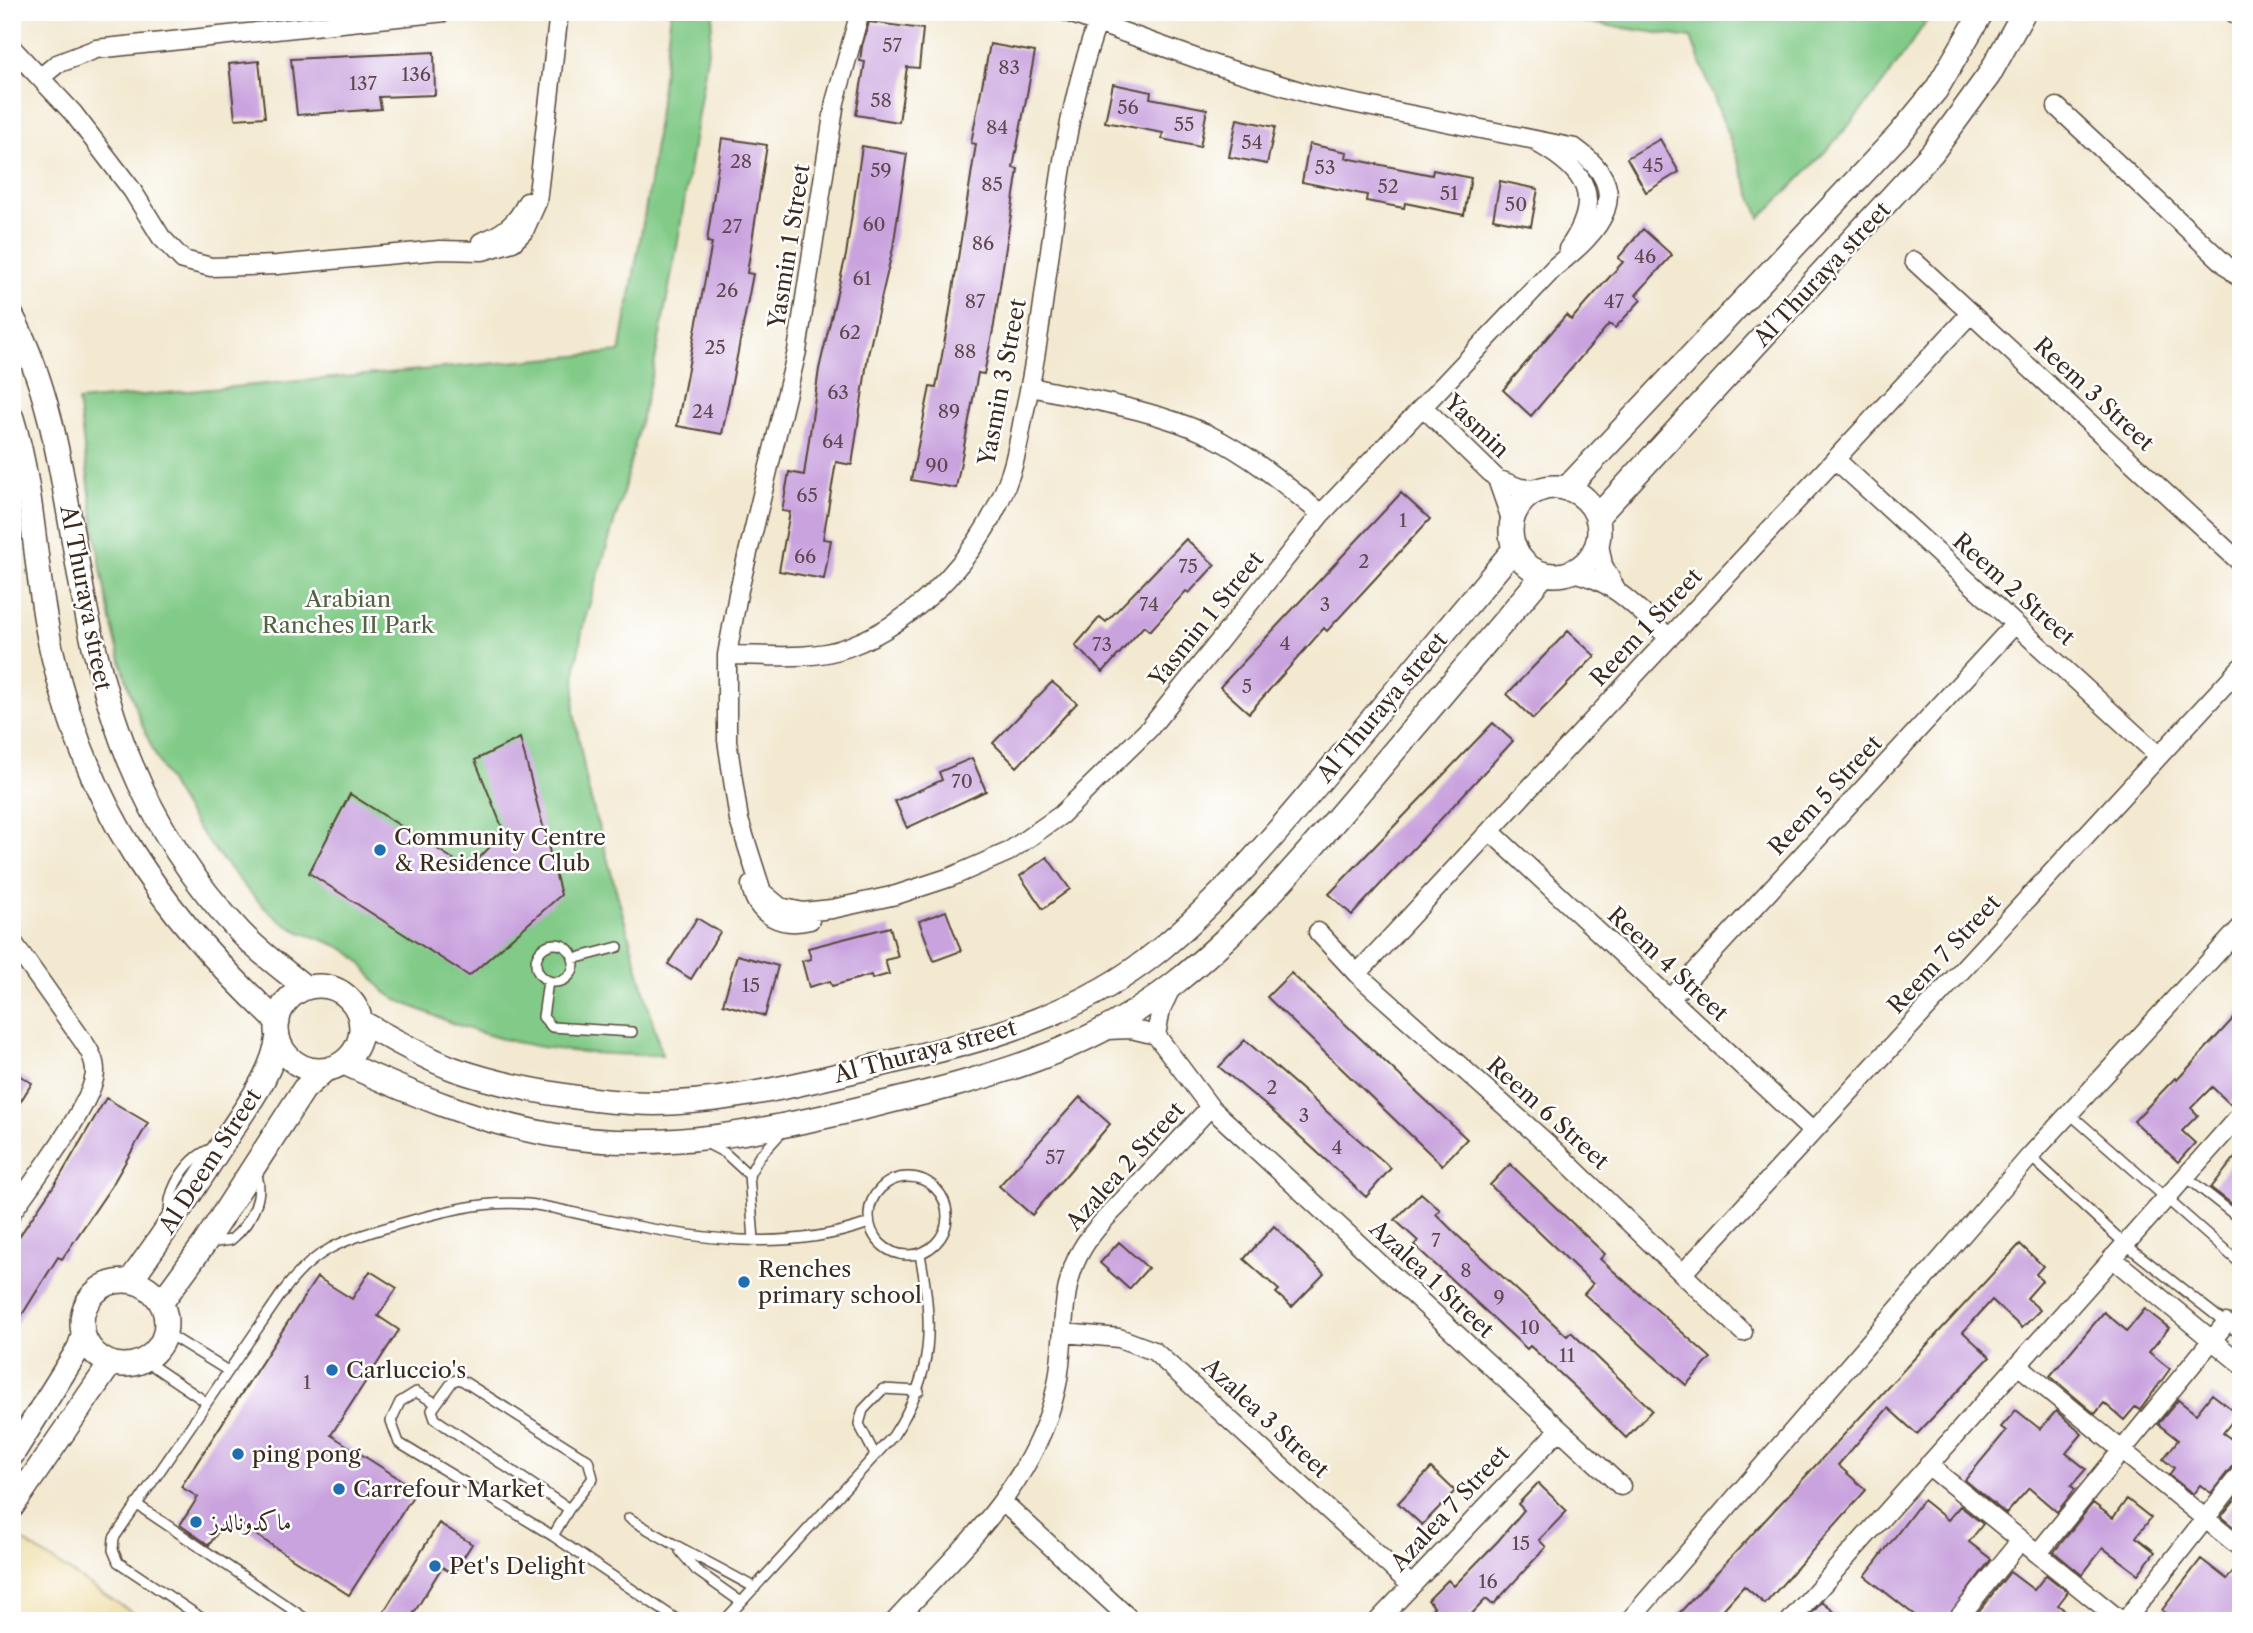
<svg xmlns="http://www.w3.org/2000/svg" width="2253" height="1633" font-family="'Libre Caslon Text',Amiri,serif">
	<rect width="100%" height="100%" fill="#fff"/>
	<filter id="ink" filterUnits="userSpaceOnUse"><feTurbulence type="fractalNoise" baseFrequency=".0143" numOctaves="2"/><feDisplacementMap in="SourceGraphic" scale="14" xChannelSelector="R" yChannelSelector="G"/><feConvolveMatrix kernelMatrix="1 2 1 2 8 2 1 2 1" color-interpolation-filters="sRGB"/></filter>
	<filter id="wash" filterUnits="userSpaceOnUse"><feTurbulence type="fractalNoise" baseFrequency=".00686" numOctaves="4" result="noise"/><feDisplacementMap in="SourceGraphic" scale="28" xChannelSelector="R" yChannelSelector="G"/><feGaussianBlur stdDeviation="1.57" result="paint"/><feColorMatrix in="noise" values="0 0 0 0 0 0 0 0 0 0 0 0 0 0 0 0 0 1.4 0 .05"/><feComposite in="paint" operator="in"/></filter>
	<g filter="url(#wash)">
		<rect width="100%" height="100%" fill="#f3e9d1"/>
		<path fill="#81ca87" stroke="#5e7a52" stroke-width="2" d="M671,12H714L678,241L654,366L623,493L583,626L576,666L574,712L588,789L662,1055C580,1056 501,1047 426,1012C413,1007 399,1002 388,994C372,983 366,963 349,952C328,938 302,937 282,922C258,905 239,879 220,857C108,722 101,567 78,401L620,352L650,183Z
			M1517,12H1721L1899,18L1907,12H1932C1880,95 1830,150 1760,218L1691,38Z"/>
		<path fill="#eeda9e" stroke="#94825e" stroke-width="2" d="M12,1534L145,1621H12Z"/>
		<g id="blocks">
			<path fill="#c9a3de" d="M869,22L923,29L919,68L907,67L899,122L856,115L865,62L860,61L862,46Z
				M990,44L1035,52L1013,168L1018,169L994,325L984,374L978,373L956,488L911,480L930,387L936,388L947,328L976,144L971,143Z
				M434,52L435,95L379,97L381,109L297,115L291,59Z
				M259,61L265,117L235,119L229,64Z
				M1113,84L1151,92L1150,98L1207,109L1200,147L1162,139L1163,133L1105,122Z
				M1237,119L1275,127L1267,164L1229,157Z
				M722,138L767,145L747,273L753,274L722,434L677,426L712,243L707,242Z
				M1660,139L1679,172L1646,192L1627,158Z
				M1309,144L1347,152L1346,158L1432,175L1433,170L1471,178L1464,215L1405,203L1404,208L1366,201L1367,195L1302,182Z
				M862,146L907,154L893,248L868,355L852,465L836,462L823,539L831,540L824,579L779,571L790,512L782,511L789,472L804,475L819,369L846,255Z
				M1500,181L1538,189L1531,226L1493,219Z
				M1643,229L1672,255L1636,295L1641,300L1615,328L1609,324L1531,416L1503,390L1566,315L1571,320L1623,262L1618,258Z
				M1401,493L1430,519L1327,631L1324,628L1249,713L1220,687Z
				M1186,539L1215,565L1189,593L1186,591L1150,631L1144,626L1103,672L1075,646L1100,617L1106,622Z
				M1568,631L1595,656L1533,719L1507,694Z
				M1052,682L1077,703L1017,767L993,743Z
				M1493,723L1513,741L1352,915L1329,894Z
				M520,738L561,895L469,976L309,873L350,794L469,869L504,832L475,760Z
				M972,758L986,791L907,828L895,801L942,780L939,772Z
				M1047,857L1070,889L1043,909L1020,876Z
				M946,911L961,951L934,961L919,921Z
				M697,918L720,932L691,979L668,964Z
				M890,927L898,957L885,960L889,974L872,979L871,975L832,986L830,981L809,987L802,961L811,959L808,948Z
				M737,955L778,966L765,1016L723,1004Z
				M1291,973L1467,1139L1442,1165L1267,997Z
				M2241,1010V1092L2230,1104L2212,1087L2191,1108L2198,1115L2182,1131L2195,1143L2178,1162L2134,1121L2175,1078L2177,1080Z
				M1245,1040L1391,1168L1366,1197L1269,1108L1219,1067Z
				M12,1071L32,1083L12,1115Z
				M1080,1097L1110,1124L1032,1215L999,1186Z
				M106,1098L148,1123L111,1187L62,1259L58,1257L12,1331V1247L61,1175Z
				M2241,1150V1211L2211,1188Z
				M1510,1164L1605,1254L1600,1259L1711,1358L1686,1385L1584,1294L1593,1284L1490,1185Z
				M1421,1193L1440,1210L1436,1214L1457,1235L1567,1336L1571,1332L1652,1410L1626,1438L1577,1389L1530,1346L1527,1349L1414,1245L1418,1241L1395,1220Z
				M1274,1226L1324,1274L1292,1307L1276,1293L1279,1290L1244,1259Z
				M1119,1242L1148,1268L1129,1289L1100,1263Z
				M2020,1244L2043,1266L2036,1274L2042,1281L2027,1298L2040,1310L2022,1328L1992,1300L1963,1332L1990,1357L1917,1434L1888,1408L1838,1465L1866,1490L1765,1604L1744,1586L1713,1621H1672Z
				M370,1271L397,1288L378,1316L399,1330L331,1435L417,1490L349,1595L228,1517L209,1545L180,1525L198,1497L181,1487L317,1277L352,1299Z
				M2145,1309L2169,1328L2149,1352L2170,1369L2140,1410L2135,1407L2124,1420L2104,1403L2095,1414L2050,1376L2104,1312L2127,1331Z
				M2212,1394L2238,1414L2223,1433L2241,1446V1455L2211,1493L2200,1485L2193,1494L2169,1475L2174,1468L2163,1459L2178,1440L2158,1424L2178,1400L2196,1414Z
				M2016,1410L2040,1429L2056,1411L2082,1434L2066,1453L2086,1469L2071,1486L2075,1489L2057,1512L2029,1488L2006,1514L1965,1480L2006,1431L2001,1427Z
				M1431,1468L1455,1491L1422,1525L1398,1503Z
				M1538,1483L1567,1511L1539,1540L1546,1547L1493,1605L1486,1599L1465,1621H1421L1434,1607L1428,1600L1448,1580L1454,1586L1498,1541L1524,1510L1518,1504Z
				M2241,1492V1533L2221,1517Z
				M2127,1499L2151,1518L2136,1537L2155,1552L2138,1574L2103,1548L2082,1575L2054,1552L2093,1503L2113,1518Z
				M1923,1500L1948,1520L1960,1506L1983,1524L1969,1542L1991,1559L1945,1621H1922L1865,1576Z
				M439,1523L472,1544L453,1574L442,1567L409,1621H378Z
				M2201,1559L2227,1579L2241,1561V1604L2228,1621H2176L2162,1610Z
				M2010,1572L2034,1590L2046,1575L2068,1592L2058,1605L2079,1621H1971Z
				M1822,1602L1846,1621H1819L1811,1614Z"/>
		</g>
	</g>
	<g filter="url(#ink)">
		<use href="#blocks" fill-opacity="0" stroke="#574739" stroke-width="2"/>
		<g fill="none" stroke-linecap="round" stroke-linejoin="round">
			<g stroke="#574739" stroke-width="12">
				<path id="service" d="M536 963a19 19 0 1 1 38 0a19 19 0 1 1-38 0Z
					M573,959L618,947
					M548,981L543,1017L552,1027L632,1032
					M2069,1113L2241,1264
					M706,1143L725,1153L749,1175L754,1240
					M2030,1156L2125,1244L2241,1335
					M749,1175L759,1157L782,1132
					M2185,1176L2241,1220
					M869 1216a39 39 0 1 1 78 0a39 39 0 1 1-78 0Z
					M170,1216C165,1189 190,1154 216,1147
					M209,1243L231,1240C252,1222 267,1194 254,1168
					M165,1332L228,1371
					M144,1360L206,1402
					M460,1379L588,1460L593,1478L569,1509L435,1419L432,1410L453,1381Z
					M436,1403L416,1392L400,1402L391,1421L399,1443L553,1536L679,1621
					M875,1455L859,1424L863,1410L883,1389L919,1391
					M136,1504L309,1621
					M629,1518C670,1544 713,1564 755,1588
					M553,1536L569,1509
					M680,1551L696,1570L741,1602
					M206,1621L118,1562L113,1550L114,1538L282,1293C313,1250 342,1240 392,1226C437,1213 481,1200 528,1204C556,1207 584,1216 612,1221C696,1239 786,1253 869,1223
					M724,1621L893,1436C935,1373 933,1325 920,1254"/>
			</g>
			<g stroke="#574739" stroke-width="21">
				<path id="minor" d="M860,12L835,102L797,351L738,594L727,655V740L739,820L762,892L780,907L803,912L832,909L896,895L951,877L1008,852L1061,815L1149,729L1321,514L1556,266C1600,231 1637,192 1575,148L1313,95L1212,64L1067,12
					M2233,12L2241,19
					M12,48L73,113L132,190L161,237L183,260L211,267L277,265L440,250L483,251L513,242L524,231L537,202L559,12
					M41,77L57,64L96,49L445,12
					M2057,107L2241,279
					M1539,144C1588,172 1603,199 1568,249
					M481,242C504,234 517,223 527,202
					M1914,261L2241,563
					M1031,387C1089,400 1152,409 1207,434C1249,454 1286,485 1321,514
					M1423,407L1497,479L1512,522
					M1835,459L2159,756
					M1497,479L1520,488L1542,489
					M1598,539L1603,565L1616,589
					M1571,572C1614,580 1638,609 1669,638
					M727,655C765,655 812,661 848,647C921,620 985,549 1010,475C1017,456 1020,434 1024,414C1053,286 1052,147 1097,24
					M1490,831L1813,1132
					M751,885C756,916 782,927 810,920
					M1318,932L1357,974L1551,1147L1743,1332
					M12,941L83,1041C89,1050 95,1059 95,1071C96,1100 31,1184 12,1212
					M1357,974L1971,313
					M1670,999L2015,624
					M1106,1030L1131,1029L1156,1035L1210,1107L1621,1486
					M1156,1035L1161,1009L1172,986
					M2112,1258L2241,1364
					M1683,1273L2241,667
					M1064,1333L1119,1338L1154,1351L1411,1585
					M2018,1365L2241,1548
					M1928,1465L2121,1621
					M1004,1503L1132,1621
					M2038,1553L2226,1323
					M895,1621C960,1550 1034,1486 1056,1389C1067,1343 1057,1290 1082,1249C1094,1228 1114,1210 1130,1193C1157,1164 1184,1136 1210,1107
					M1378,1621L1559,1430
					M1629,1621L2030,1156L2241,927
					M1790,1621L2241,1114
					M1956,1621L2021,1540
					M2125,1621L2241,1473"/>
			</g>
			<g stroke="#574739" stroke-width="26">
				<path id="tertiary" d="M12,316C52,393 62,476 77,561C101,705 138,824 241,933C261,954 284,970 306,988
					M12,418C35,493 34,572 51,648C86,807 161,913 278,1022
					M1511 531a44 44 0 1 1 88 0a44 44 0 1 1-88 0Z
					M1566,489L1898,136L1936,90L1982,12
					M1597,517L1932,153L1989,75L2024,12
					M277 1028a42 42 0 1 1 84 0a42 42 0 1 1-84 0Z
					M361,1022C391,1038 422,1057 454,1069C514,1090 609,1106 672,1103C751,1099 828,1077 904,1059C994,1038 1083,1012 1157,952C1224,897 1281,828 1337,761C1396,690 1455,619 1515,548
					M344,1063C412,1094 478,1122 553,1135C664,1154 772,1130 879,1104C984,1079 1090,1052 1175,983C1248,925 1308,853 1368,782C1427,712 1486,643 1544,574
					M130,1281C164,1234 196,1186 227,1137C247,1105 273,1074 278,1036
					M82 1323a42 42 0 1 1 84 0a42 42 0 1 1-84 0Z
					M161,1303L204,1244L304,1089L325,1070
					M12,1455L79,1348L83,1336
					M12,1507L111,1363"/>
			</g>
			<use href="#service" stroke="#fff" stroke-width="9"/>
			<use href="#minor" stroke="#fff" stroke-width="18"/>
			<use href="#tertiary" stroke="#fff" stroke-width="23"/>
		</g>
	</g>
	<g fill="#1f6fb2" stroke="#fff" stroke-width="2.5">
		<circle cx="380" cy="850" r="7"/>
		<circle cx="744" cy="1282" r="7"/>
		<circle cx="332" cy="1370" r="7"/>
		<circle cx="238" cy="1454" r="7"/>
		<circle cx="339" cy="1489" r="7"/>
		<circle cx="196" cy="1522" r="7"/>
		<circle cx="435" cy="1566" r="7"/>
	</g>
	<g text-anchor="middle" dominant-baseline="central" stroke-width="5" stroke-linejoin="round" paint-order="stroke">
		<g font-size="19" fill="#5e484e">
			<text x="892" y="45">57</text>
			<text x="1009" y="67">83</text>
			<text x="416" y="74">136</text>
			<text x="363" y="83">137</text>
			<text x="881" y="100">58</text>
			<text x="1128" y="107">56</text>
			<text x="1184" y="124">55</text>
			<text x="997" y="127">84</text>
			<text x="1252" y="142">54</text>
			<text x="741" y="161">28</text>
			<text x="1653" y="165">45</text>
			<text x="1325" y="167">53</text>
			<text x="881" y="170">59</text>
			<text x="992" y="184">85</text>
			<text x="1388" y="186">52</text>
			<text x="1449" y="193">51</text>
			<text x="1516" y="204">50</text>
			<text x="874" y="224">60</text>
			<text x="732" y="226">27</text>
			<text x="983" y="243">86</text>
			<text x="1645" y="256">46</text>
			<text x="862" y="278">61</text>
			<text x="727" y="290">26</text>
			<text x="975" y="301">87</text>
			<text x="1614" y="301">47</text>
			<text x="850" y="332">62</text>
			<text x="715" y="347">25</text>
			<text x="965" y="351">88</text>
			<text x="838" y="392">63</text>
			<text x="703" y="411">24</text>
			<text x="949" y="411">89</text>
			<text x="833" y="441">64</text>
			<text x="937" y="465">90</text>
			<text x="807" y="495">65</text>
			<text x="1403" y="520">1</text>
			<text x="805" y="556">66</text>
			<text x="1364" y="561">2</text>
			<text x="1188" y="566">75</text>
			<text x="1149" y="604">74</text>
			<text x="1325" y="604">3</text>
			<text x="1285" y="643">4</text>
			<text x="1102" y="644">73</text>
			<text x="1247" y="686">5</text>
			<text x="962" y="781">70</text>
			<text x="751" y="985">15</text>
			<text x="1272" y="1087">2</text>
			<text x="1304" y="1115">3</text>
			<text x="1337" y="1147">4</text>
			<text x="1055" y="1157">57</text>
			<text x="1436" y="1240">7</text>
			<text x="1466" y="1270">8</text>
			<text x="1499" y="1297">9</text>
			<text x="1530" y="1327">10</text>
			<text x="1567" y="1355">11</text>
			<text x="307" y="1382">1</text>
			<text x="1521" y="1543">15</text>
			<text x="1488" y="1581">16</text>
		</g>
		<g font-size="23" fill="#3b2a1e" stroke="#fff">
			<text transform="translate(789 246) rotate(-81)">Yasmin 1 Street</text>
			<text transform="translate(1822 274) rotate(-47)">Al Thuraya street</text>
			<text transform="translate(1002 382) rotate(-79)">Yasmin 3 Street</text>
			<text transform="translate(2094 394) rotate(43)">Reem 3 Street</text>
			<text transform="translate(1477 426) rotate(44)">Yasmin</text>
			<text transform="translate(2014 589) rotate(42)">Reem 2 Street</text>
			<text transform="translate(86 598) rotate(79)">Al Thuraya street</text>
			<text transform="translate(1206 619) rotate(-51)">Yasmin 1 Street</text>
			<text transform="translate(1646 627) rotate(-47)">Reem 1 Street</text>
			<text transform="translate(1382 707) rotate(-50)">Al Thuraya street</text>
			<text transform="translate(1825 795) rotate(-47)">Reem 5 Street</text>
			<text transform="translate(1944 954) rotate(-47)">Reem 7 Street</text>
			<text transform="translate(1668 964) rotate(43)">Reem 4 Street</text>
			<text transform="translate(925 1051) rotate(-15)">Al Thuraya street</text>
			<text transform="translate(1548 1113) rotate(42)">Reem 6 Street</text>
			<text transform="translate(210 1161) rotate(-57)">Al Deem Street</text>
			<text transform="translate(1125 1166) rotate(-48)">Azalea 2 Street</text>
			<text transform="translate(1432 1279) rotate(43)">Azalea 1 Street</text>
			<text transform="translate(1266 1418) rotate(43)">Azalea 3 Street</text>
			<text transform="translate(1450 1508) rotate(-47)">Azalea 7 Street</text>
		</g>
		<g font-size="23" fill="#546243" stroke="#fff">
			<text x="348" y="599">Arabian<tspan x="348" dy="26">Ranches II Park</tspan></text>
		</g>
		<g font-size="23" fill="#3b2a1e" stroke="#fff" text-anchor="start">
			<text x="394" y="837">Community Centre<tspan x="394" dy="26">&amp; Residence Club</tspan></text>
			<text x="758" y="1269">Renches<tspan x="758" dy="26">primary school</tspan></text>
			<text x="346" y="1370">Carluccio's</text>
			<text x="252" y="1454">ping pong</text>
			<text x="353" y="1489">Carrefour Market</text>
			<text x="210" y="1522">ماكدونالدز</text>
			<text x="449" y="1566">Pet's Delight</text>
		</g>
	</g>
	<rect width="2253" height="1633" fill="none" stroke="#fff" stroke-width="42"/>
</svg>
